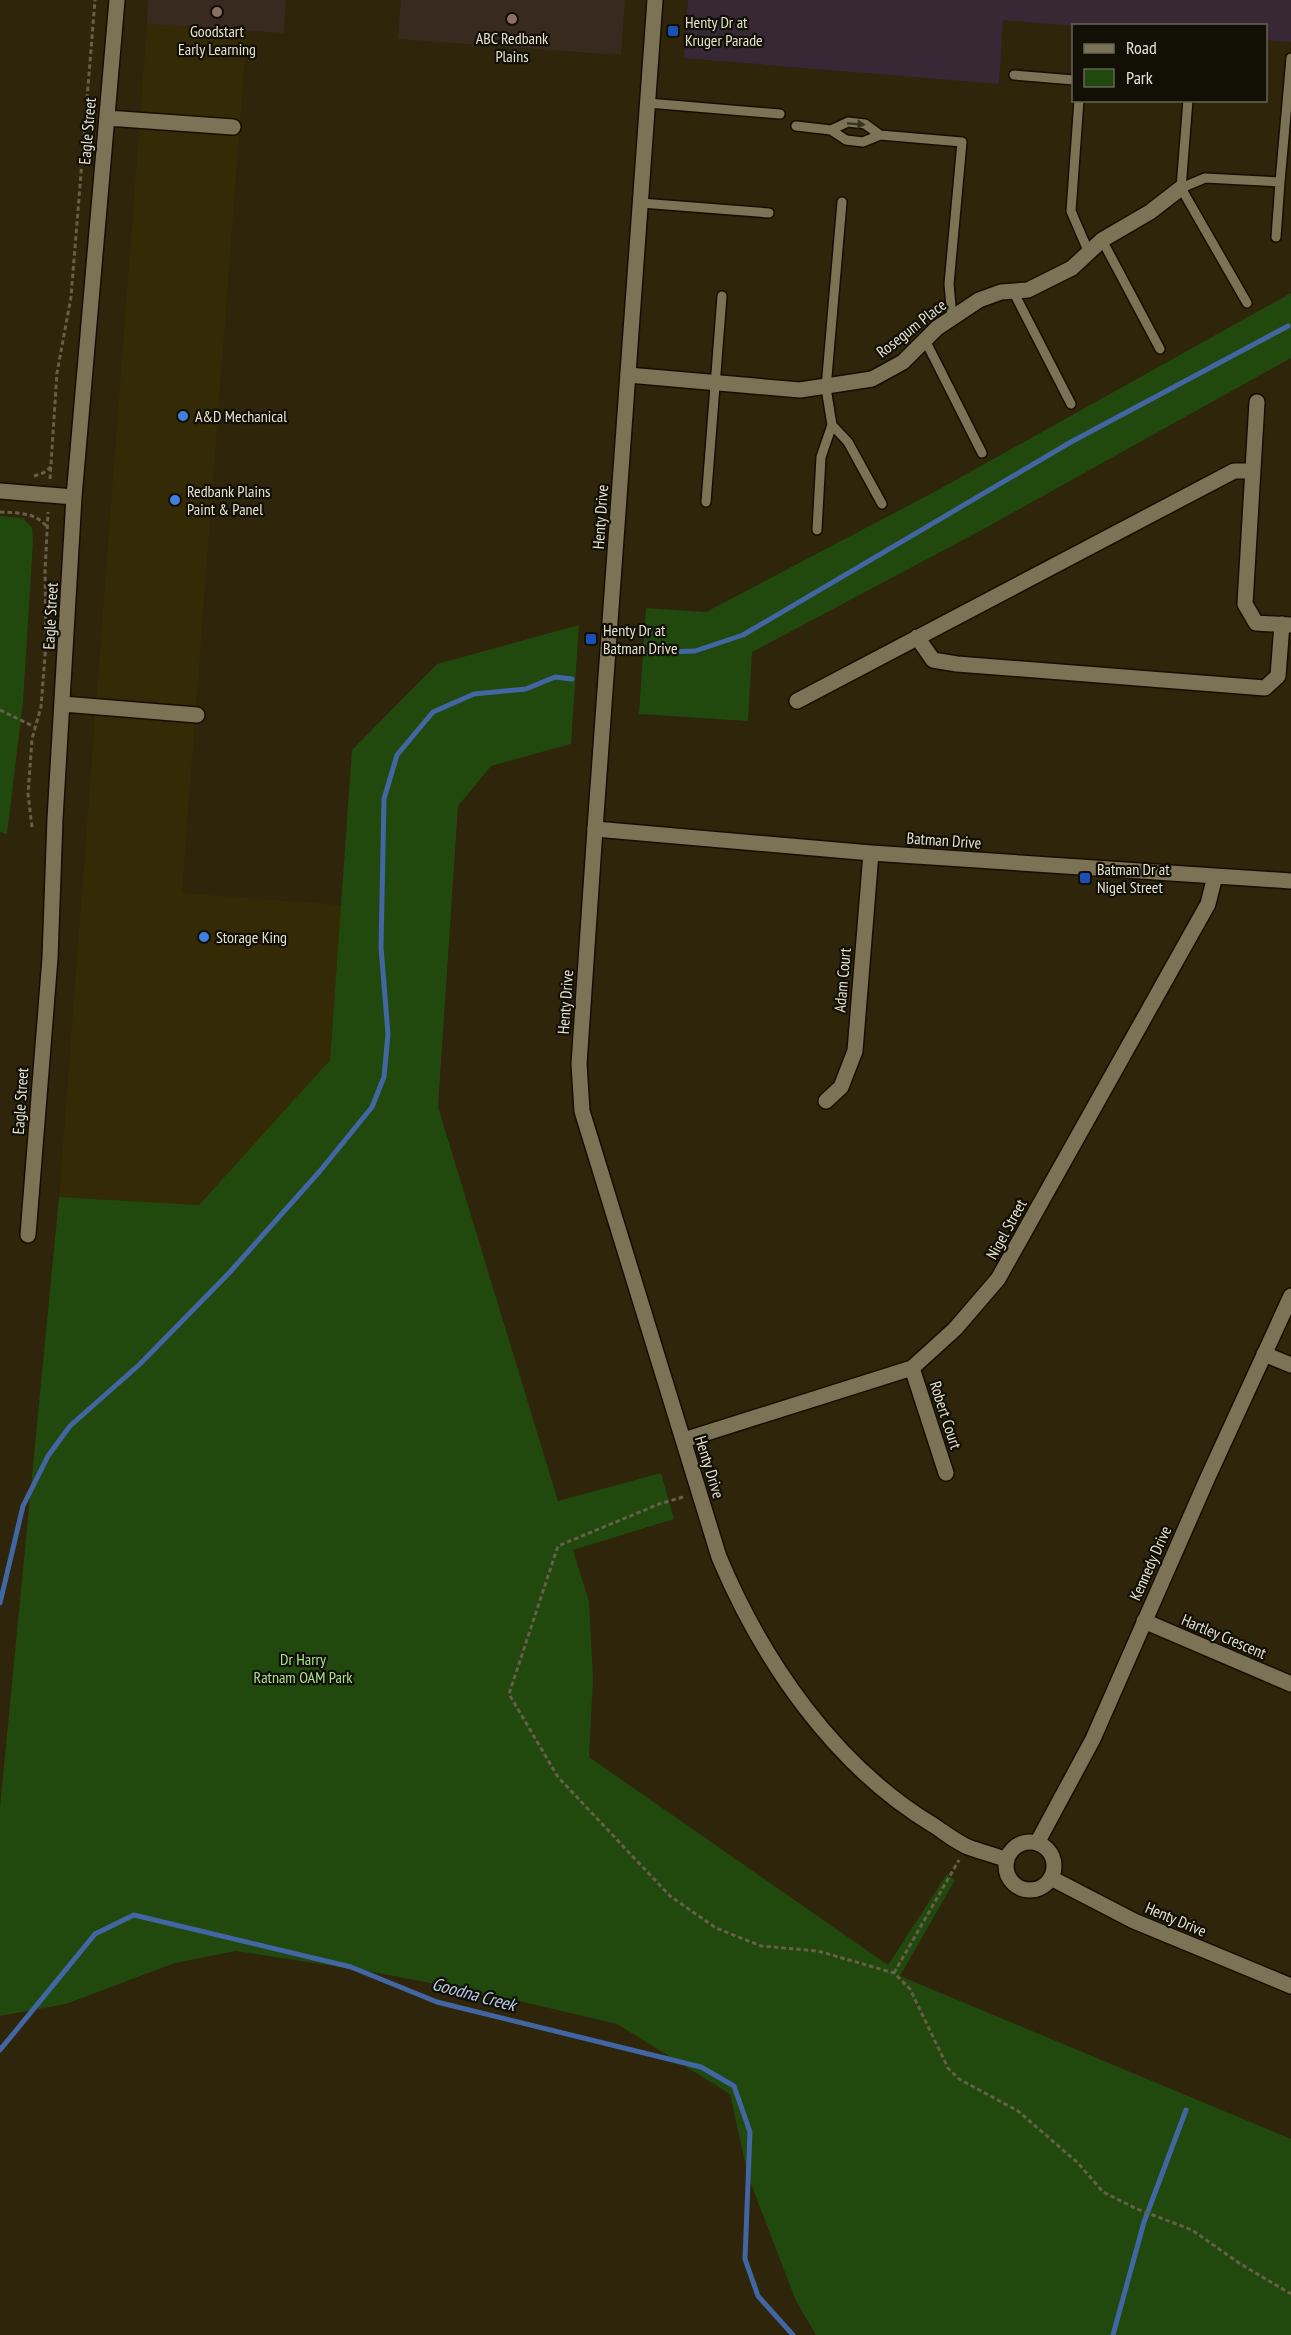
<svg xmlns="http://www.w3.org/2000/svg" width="1291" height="2335" font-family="'PT Sans Narrow',sans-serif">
	<rect width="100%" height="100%" fill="#2e250a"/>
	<path fill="#362834" d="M688,0H1291V42L1266,40V26H1073L1003,20L999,84L684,58Z"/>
	<path fill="#352a06" d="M147,24L247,31L182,893L341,905L330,1060L199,1205L59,1197Z"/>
	<path fill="#382a1e" d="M148,0H286L284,33L147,24Z
		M401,0H625L621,55L398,39Z"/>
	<path fill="#21480d" d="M1291,293V358L980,531L752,652L748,721L639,714L646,608L706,612L936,491Z
		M0,516L23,518L32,528L33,542L23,702L7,834L0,832Z
		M579,625L571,744L491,766L458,806L438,1107L558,1501L661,1473L674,1519L573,1550L589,1601L593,1679L589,1757L888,1965L947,1874L955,1880L900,1976L1291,2139V2335H816L796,2301L748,2176L730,2094L617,2024L489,1994L367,1971L236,1951L175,1963L66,2004L0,2016V1807L59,1197L199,1205L330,1060L352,750L437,664Z"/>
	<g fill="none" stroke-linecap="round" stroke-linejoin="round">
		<path stroke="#4166a3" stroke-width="5" d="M641,653L695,651L743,635L1071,442L1288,326
			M0,1603L23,1506L48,1456L70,1426L140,1364L230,1272L320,1171L372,1107L384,1077L388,1034L381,947L384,799L397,755L433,712L474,694L526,689L555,677L572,679
			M0,2050L95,1934L134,1915L351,1967L437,2002L701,2067L734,2086L750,2132L745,2259L758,2296L793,2335
			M1113,2335L1144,2222L1186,2110"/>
		<g stroke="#160e00" stroke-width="12">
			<path id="lane" d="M1014,75L1074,80
				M1079,100L1071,211L1089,253
				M1188,100L1181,188L1247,303
				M648,103L780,114
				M796,126L831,130L848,122L865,124L880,135
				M831,130L846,140L863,142L880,135L962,142L949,284L952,318
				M1181,188L1205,178L1280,182L1291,58
				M641,203L769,213
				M1276,237L1280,182
				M1102,240L1160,349
				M1013,291L1071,404
				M925,340L982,453
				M832,425L848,442L882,504
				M706,502L722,296
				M817,530L821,457L832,425L826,388L842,202"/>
		</g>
		<g stroke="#160e00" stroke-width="18">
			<path id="street" d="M107,118L233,127
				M628,375L800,390L872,379L903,362L937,328L979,300L1001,292L1028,290L1072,268L1102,240L1150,212L1181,188
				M1257,402L1245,604L1256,623L1291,625
				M0,491L74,497
				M917,637L933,660L957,664L1265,688L1278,676L1282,624
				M797,701L1234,471H1252
				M63,704L197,715
				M595,829L871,853L1291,881
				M826,1101L841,1087L855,1051L871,853
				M28,1235L50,958L55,819L74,497L117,0
				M1264,1354L1291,1365
				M912,1368L946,1473
				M684,1440L912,1368L955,1329L998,1279L1208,904L1215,876
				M1144,1621L1291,1684
				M1037,1843L1093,1739L1208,1477L1291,1296"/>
		</g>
		<g stroke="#160e00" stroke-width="18">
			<path id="secondary" d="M655,0L595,829L579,1064L582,1111L719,1557C763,1662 835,1766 933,1825C944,1832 956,1842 968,1847C981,1852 995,1855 1007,1860
				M1006 1866a24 24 0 1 1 48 0a24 24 0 1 1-48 0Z
				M1051,1878L1134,1921L1291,1986"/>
		</g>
		<path stroke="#675f48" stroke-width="3" stroke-dasharray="4.5 3" stroke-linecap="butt" d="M34,476L43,473L51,467
			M50,479L57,373L71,297L95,0
			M0,512C17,513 36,512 47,527
			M0,710L35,727
			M32,827L28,794L32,739L41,707L46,643L45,571L48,512
			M683,1497L659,1504L558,1546L509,1694L558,1777L670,1896L716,1928L761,1946L818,1951L894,1973L910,1989L948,2068L959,2079L1018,2111L1078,2163L1103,2192L1137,2209L1192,2230L1239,2263L1291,2294
			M894,1973L959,1860"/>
		<use href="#lane" stroke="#7c7356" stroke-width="9"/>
		<use href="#street" stroke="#7c7356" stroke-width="15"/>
		<use href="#secondary" stroke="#7c7356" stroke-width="15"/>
	</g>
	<defs><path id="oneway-solid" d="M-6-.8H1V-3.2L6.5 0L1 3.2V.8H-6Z" transform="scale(1.5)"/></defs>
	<use fill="#373221" href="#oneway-solid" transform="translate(856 124) rotate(4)"/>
	<g fill="#8d6e63" stroke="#120f05" stroke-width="2">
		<circle cx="217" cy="12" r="6"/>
		<circle cx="512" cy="19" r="6"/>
	</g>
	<g fill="#1a4fb4" stroke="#120f05" stroke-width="2">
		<rect x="667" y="25" width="12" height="12" rx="3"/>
		<rect x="585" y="633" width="12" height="12" rx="3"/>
		<rect x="1079" y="872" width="12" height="12" rx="3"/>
	</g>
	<g fill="#3f7fe0" stroke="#120f05" stroke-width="2">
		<circle cx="183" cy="416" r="6"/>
		<circle cx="175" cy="500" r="6"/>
		<circle cx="204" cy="937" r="6"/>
	</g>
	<g text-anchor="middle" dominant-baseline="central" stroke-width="4.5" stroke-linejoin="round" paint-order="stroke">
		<g font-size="16" fill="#e7e2d3" stroke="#120f05" text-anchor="start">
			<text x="685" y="22">Henty Dr at<tspan x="685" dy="18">Kruger Parade</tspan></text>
			<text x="217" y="31" text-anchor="middle">Goodstart<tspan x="217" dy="18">Early Learning</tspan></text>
			<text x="512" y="38" text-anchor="middle">ABC Redbank<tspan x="512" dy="18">Plains</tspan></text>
			<text x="195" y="416">A&amp;D Mechanical</text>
			<text x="187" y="491">Redbank Plains<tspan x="187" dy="18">Paint &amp; Panel</tspan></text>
			<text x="603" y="630">Henty Dr at<tspan x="603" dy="18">Batman Drive</tspan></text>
			<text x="1097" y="869">Batman Dr at<tspan x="1097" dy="18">Nigel Street</tspan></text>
			<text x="216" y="937">Storage King</text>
		</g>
		<g font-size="16" fill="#e7e2d3" stroke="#120f05">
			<text transform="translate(87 131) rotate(-85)">Eagle Street</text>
			<text transform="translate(911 328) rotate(-38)">Rosegum Place</text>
			<text transform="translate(600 517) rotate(-86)">Henty Drive</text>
			<text transform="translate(50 616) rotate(-87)">Eagle Street</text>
			<text transform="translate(944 840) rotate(4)">Batman Drive</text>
			<text transform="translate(842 980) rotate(-85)">Adam Court</text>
			<text transform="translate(565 1002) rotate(-86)">Henty Drive</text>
			<text transform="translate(20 1101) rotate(-86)">Eagle Street</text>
			<text transform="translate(1006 1229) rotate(-61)">Nigel Street</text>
			<text transform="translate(946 1415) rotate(72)">Robert Court</text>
			<text transform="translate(710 1467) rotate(73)">Henty Drive</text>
			<text transform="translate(1150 1563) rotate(-66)">Kennedy Drive</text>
			<text transform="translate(1224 1636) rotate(23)">Hartley Crescent</text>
			<text transform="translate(1176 1919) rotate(23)">Henty Drive</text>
		</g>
		<g font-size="16" fill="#a6e68d" stroke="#120f05">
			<text x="303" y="1659">Dr Harry<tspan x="303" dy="18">Ratnam OAM Park</tspan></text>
		</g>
		<g font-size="18" font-style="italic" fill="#b7cdf0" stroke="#120f05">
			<text transform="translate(474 1994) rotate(15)">Goodna Creek</text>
		</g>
	</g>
	<rect x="1072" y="24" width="195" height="78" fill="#120f05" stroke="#676357" stroke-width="1.5"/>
	<rect x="1084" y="44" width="30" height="9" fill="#7c7356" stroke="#676357" stroke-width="1.5"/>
	<text x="1126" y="54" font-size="18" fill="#e7e2d3">Road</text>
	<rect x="1084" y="69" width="30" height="18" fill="#21480d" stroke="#676357" stroke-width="1.5"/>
	<text x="1126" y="84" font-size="18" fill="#e7e2d3">Park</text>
</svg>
